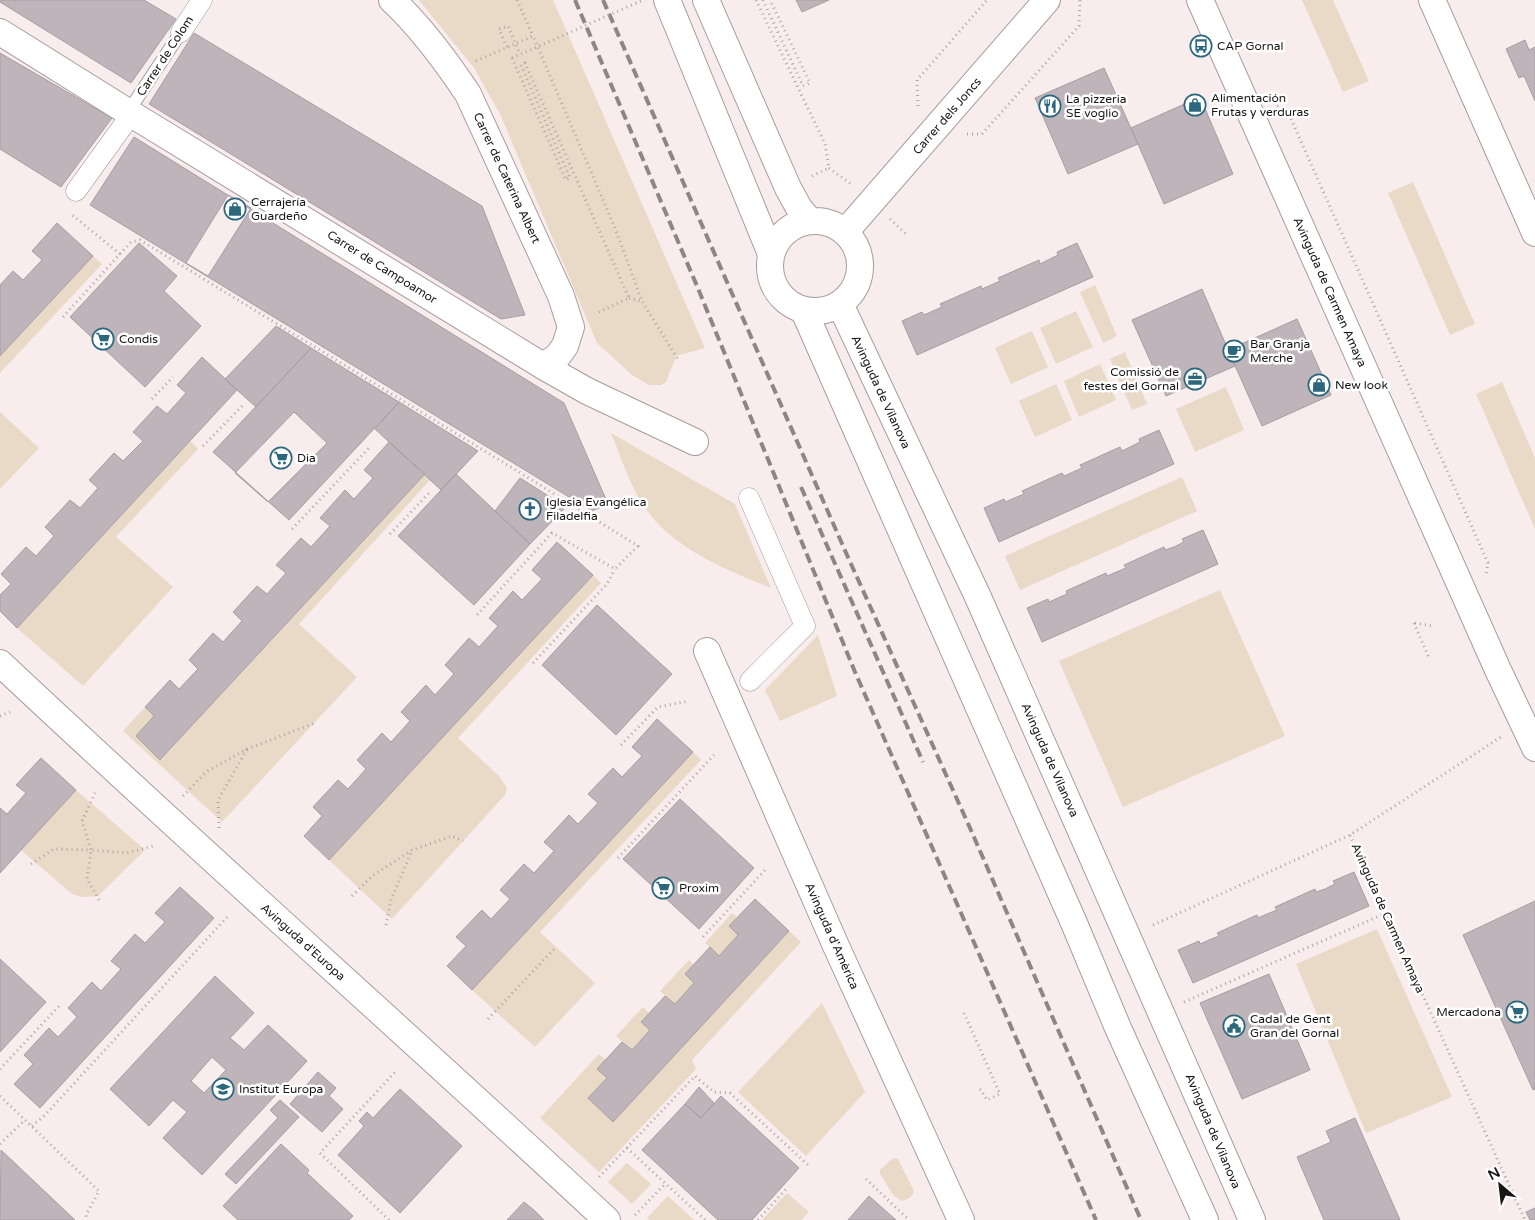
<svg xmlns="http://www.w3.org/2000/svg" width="1535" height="1220" font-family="'Varela Round',sans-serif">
	<rect width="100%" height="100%" fill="#f8ecec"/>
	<path fill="#e9dac8" d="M419,0H553L705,348L676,356L666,382L661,385H649L632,375L597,343L500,114L474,68Z
		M1302,0H1333L1369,81L1343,92Z
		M1413,182L1475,324L1450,335L1388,193Z
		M93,256L102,264L0,373V356Z
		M1095,285L1117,336L1103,343L1080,292Z
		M1076,311L1093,347L1056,364L1040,328Z
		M1032,331L1048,367L1011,384L995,348Z
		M1125,352L1147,404L1132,410L1110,359Z
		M1100,364L1116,400L1079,417L1064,381Z
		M1502,382L1535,458V529L1476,394Z
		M1056,384L1072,420L1035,437L1019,401Z
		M1226,387L1244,430L1195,452L1176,409Z
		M0,412L39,448L0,489Z
		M611,433L735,504L771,588C722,568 668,547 640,500C628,480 620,454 611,433Z
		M190,441L198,449L116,537L173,587L83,686L17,628Z
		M425,474L430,480L299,624L357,677L222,822L123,731L145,707L154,716L136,736L161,760Z
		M1182,477L1197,511L1020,590L1005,556Z
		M593,575L601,583L458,738L499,776L507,788L505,795L392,919L329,860Z
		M1220,590L1285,736L1123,807L1059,661Z
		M818,635L837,696L780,721L765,690Z
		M693,752L701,760L540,932L595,983L535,1047L472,990Z
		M76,790L145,850L98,896L81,897L72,894L21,850Z
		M732,913L737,917L729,926L738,935L719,956L705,943Z
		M1377,929L1452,1097L1366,1133L1296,964Z
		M789,931L801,942L692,1060L696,1069L599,1172L540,1118L599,1054L606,1060L607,1078L588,1098L613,1122Z
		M689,960L694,965V983L675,1004L660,991Z
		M822,1003L865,1092L806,1156L738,1092Z
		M643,1007L649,1013L641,1022L650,1030L632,1050L616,1036Z
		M893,1158L898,1159L914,1191C913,1197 908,1199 902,1201L894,1196L880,1174V1170Z
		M627,1163L651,1184L632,1204L608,1182Z
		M787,1193L809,1212L801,1220H762Z
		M668,1196L694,1220H650L647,1218Z"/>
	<path fill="#beb4b9" stroke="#a79ea3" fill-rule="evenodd" d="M0,0H144L176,19L131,83L0,2Z
		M796,0H829L802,12Z
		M194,33L482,206L525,315L501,319L149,104Z
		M1525,40L1529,50L1535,47V101L1524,76L1519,78L1506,49Z
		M0,53L112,118L61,187L0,149Z
		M1104,68L1138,144L1068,174L1035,98Z
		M1200,97L1233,174L1164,204L1131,128Z
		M134,137L564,403L608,504L592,511L90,205Z
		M228,195L251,208L208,276L186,263Z
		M57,223L93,256L0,356V285L13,271L23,280L42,260L32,251Z
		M139,243L177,276L164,291L201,326L145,387L70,317Z
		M1077,243L1093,277L917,355L902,321L922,312L924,315L942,307L940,304L981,286L982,289L1000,281L998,278L1039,260L1040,264L1058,255L1057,252Z
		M1202,289L1235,366L1166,396L1132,320Z
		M1297,319L1331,395L1262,426L1228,350Z
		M276,326L311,348L256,407L225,379Z
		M311,348L399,402L289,520L213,452Z
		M202,357L237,390L17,628L0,611V595L11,584L1,574L26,547L36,556L54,536L45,527L70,500L80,508L98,488L89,480L114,453L123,461L143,441L133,432L157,406L167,414L186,393L177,385Z
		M399,402L478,451L441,490L375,429Z
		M294,412L327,443L268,502L235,473Z
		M1159,430L1174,464L999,542L984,508L1004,499L1005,502L1024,494L1022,491L1062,473L1064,476L1082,468L1080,465L1120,447L1122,451L1140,442L1139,439Z
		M389,442L425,474L160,760L136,736L154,716L145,707L170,680L179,689L198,669L189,660L213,633L223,642L242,621L233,612L257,586L267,594L286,573L276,565L301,538L311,547L330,526L320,518L345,490L354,499L373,478L364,470Z
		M456,474L530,544L474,605L398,536Z
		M520,478L566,507L530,544L495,511Z
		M1203,530L1218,564L1042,642L1027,608L1048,599L1049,602L1067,594L1066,591L1106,573L1107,576L1126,568L1124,565L1164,547L1165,550L1174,547L1184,542L1182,539Z
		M557,542L593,575L329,860L304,836L322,816L313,807L338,780L348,789L366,769L357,760L382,733L391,742L410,721L401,712L426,685L435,695L454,674L445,665L469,638L479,647L498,626L489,618L513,591L522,600L542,579L532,570Z
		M597,605L672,674L616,735L542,665Z
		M657,719L693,752L472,990L447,966L466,946L456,937L482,910L491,919L510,899L500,890L524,864L534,873L554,851L544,842L569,815L578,824L598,803L588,794L613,768L622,777L642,756L632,747Z
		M41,758L76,790L0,873V808L7,814L26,793L16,785Z
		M680,799L754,868L699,929L623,859Z
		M1354,872L1369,906L1193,983L1178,950L1199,941L1200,944L1209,940L1219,936L1217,933L1257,915L1258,918L1267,914L1277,910L1275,907L1315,889L1316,892L1325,889L1335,884L1333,881Z
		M180,887L214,918L40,1108L14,1084L33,1064L24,1055L49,1028L58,1037L77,1017L68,1008L92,982L101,991L121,969L111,961L135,934L145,943L165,922L155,913Z
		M755,899L789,931L613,1122L588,1098L607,1078L597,1069L622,1042L632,1050L650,1030L641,1022L665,996L675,1004L694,983L685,974L710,947L719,956L738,935L729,926Z
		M1535,901V1089L1533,1090L1463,935Z
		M0,959L46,1002L0,1052Z
		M1269,974L1310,1070L1242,1099L1200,1003Z
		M215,976L254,1013L230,1038L244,1050L268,1025L307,1061L202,1175L163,1138L187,1112L173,1100L149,1126L110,1089ZM212,1057L226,1070L204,1093L191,1081Z
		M318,1072L336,1088L329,1096L343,1109L322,1132L290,1104Z
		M699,1087L714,1103L701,1118L685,1104Z
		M400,1089L462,1146L400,1213L338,1155L364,1126L359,1121L367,1112L373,1118Z
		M721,1096L799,1168L752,1220H718L642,1150L685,1104L701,1118Z
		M280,1100L299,1117L236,1184L225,1174L278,1118L270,1110Z
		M1355,1118L1400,1220H1324L1297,1157L1331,1142L1326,1131Z
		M281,1144L309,1170L307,1173L353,1216L349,1220H238L223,1206Z
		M1,1150L75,1220H0Z
		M869,1196L896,1220H848Z
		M524,1202L535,1211L544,1220H507Z
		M1535,1208V1220H1530L1526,1212Z"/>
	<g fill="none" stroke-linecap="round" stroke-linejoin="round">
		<g stroke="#a79c9c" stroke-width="14">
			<path id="service" d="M128,112L181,32"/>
		</g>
		<g stroke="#a79c9c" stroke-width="21">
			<path id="pedestrian" d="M181,32L202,0
				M76,191L125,123
				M749,498L805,626L750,681"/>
		</g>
		<g stroke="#a79c9c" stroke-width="28">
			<path id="minor" d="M392,0C421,27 446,61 468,94L561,296L571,327L565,346L557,357L543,366
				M667,0L771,254
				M706,0L788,188L799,208L809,220
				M1200,0L1498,670L1535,748
				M1432,0L1535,233
				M0,32L128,112L543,366L587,391L695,442
				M770 266a45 45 0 1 1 90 0a45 45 0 1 1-90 0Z
				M846,231L1047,0
				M840,304L978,597L1252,1220
				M804,311L1074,923L1118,1028L1205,1220
				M707,651L836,946L961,1220
				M0,663C200,851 406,1033 607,1220"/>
		</g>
		<path stroke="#afa5a5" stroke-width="3" stroke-dasharray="1 4" stroke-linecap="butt" d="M517,0L533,36
			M756,0L825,144L829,168
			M763,0L803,86L810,83L770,0
			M512,58L566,180L570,178L521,65L525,63L629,298L595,314
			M476,61L533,36L615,228L642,301L679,361
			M918,106L917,80L987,0
			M1277,106L1288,112L1488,563L1486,575
			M967,134H982L1079,26L1080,0
			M829,168L851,184
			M812,176L829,168
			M890,219L906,234
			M120,254L131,242L140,240L519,472L638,546L615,569L552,533L477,615
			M629,298L641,301
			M63,317L120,254L71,214
			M152,399L173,377
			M203,446L242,406
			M292,529L370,447
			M390,534L430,492
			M1414,623L1429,658
			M1415,623L1433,626
			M533,663L607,584L615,569
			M0,716L10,712
			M621,745L658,707L689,701
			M183,796L206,772L247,749L315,723
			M219,828L218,800L247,749
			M1350,835L1525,1220
			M618,858L714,755
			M31,864L54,849L91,850L82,821L96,791
			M352,896L372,876L412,850L452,836L463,841
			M99,900L87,879L91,850L126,853L153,846
			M386,925L391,900L412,850
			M1153,925L1350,835L1501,737
			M703,937L767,868
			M1184,1002L1386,913
			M964,1013L1000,1094L987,1100L981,1090L978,1088
			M488,1019L556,947
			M0,1069L60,1005
			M0,1096L99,1191L86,1215L87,1220
			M32,1126L46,1114L229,915
			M0,1144L25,1120
			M627,1148L705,1220
			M599,1177L695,1076L714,1092L730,1093L808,1165
			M866,1179L909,1220
			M635,1215L666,1183
			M389,1220L320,1153L396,1071
			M758,1220L787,1188"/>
		<use href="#service" stroke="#fff" stroke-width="12"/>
		<use href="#pedestrian" stroke="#fff" stroke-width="20"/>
		<use href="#minor" stroke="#fff" stroke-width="26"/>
		<path stroke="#8e8686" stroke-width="4" stroke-dasharray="10 5" stroke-linecap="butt" d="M575,0L697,286L855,672L1096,1220
			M603,0L847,555L970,828L1141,1220
			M801,487L923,762"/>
		<path stroke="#afa5a5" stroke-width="3" stroke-dasharray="1 4" stroke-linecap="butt" d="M507,47L499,29L508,26L520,54
			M512,58L643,0"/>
	</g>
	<defs>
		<g id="bus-ring" transform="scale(1.125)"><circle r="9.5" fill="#fff" stroke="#2b687e" stroke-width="1.5"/><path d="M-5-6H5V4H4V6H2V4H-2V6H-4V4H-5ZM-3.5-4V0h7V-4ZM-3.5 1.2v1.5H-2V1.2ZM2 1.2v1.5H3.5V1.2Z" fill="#2b687e"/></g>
		<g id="shop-ring" transform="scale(1.125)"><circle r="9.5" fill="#fff" stroke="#2b687e" stroke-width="1.5"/><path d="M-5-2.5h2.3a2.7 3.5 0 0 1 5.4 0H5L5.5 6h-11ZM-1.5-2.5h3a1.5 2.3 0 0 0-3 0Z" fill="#2b687e"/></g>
		<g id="restaurant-ring" transform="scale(1.125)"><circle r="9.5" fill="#fff" stroke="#2b687e" stroke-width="1.5"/><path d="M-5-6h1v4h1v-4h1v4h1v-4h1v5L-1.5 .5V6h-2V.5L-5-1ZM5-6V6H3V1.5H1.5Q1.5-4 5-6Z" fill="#2b687e"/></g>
		<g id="supermarket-ring" transform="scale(1.125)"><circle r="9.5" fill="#fff" stroke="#2b687e" stroke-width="1.5"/><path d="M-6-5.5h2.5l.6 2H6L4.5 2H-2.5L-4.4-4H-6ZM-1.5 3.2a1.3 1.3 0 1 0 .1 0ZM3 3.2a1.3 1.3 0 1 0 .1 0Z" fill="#2b687e"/></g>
		<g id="cafe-ring" transform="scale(1.125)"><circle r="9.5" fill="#fff" stroke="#2b687e" stroke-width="1.5"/><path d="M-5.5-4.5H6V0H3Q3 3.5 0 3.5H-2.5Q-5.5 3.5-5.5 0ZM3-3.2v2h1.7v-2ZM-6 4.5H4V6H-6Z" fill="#2b687e"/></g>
		<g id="office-ring" transform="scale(1.125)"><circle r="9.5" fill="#fff" stroke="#2b687e" stroke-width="1.5"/><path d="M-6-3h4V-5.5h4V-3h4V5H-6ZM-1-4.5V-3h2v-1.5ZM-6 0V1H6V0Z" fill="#2b687e"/></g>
		<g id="church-ring" transform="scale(1.125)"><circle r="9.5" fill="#fff" stroke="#2b687e" stroke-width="1.5"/><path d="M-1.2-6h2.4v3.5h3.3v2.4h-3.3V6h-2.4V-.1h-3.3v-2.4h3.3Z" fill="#2b687e"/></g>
		<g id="civic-ring" transform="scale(1.125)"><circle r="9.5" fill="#fff" stroke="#2b687e" stroke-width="1.5"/><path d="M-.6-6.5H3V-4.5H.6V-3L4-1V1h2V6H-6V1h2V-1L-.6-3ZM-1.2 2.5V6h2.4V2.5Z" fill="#2b687e"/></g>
		<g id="school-ring" transform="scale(1.125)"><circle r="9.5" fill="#fff" stroke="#2b687e" stroke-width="1.5"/><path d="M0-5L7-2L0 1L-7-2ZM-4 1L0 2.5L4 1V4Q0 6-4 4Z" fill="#2b687e"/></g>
	</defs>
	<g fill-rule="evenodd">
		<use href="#bus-ring" x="1201" y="46"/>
		<use href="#shop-ring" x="1195" y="105"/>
		<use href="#restaurant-ring" x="1050" y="106"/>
		<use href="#shop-ring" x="235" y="209"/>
		<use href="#supermarket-ring" x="103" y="339"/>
		<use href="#cafe-ring" x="1234" y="351"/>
		<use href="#office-ring" x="1195" y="379"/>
		<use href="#shop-ring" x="1319" y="385"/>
		<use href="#supermarket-ring" x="281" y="458"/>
		<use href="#church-ring" x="530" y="509"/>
		<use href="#supermarket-ring" x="663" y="888"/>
		<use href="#supermarket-ring" x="1517" y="1012"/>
		<use href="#civic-ring" x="1234" y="1026"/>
		<use href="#school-ring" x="223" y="1089"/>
	</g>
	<g text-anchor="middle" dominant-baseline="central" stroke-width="5" stroke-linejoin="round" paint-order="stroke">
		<g font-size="12" fill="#191515" stroke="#fff" text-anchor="start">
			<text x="1217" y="46">CAP Gornal</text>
			<text x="1211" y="98">Alimentación<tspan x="1211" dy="14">Frutas y verduras</tspan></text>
			<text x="1066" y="99">La pizzeria<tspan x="1066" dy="14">SE voglio</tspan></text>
			<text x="251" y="202">Cerrajería<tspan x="251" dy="14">Guardeño</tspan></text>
			<text x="119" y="339">Condis</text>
			<text x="1250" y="344">Bar Granja<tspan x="1250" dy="14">Merche</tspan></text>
			<text x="1179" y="372" text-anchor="end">Comissió de<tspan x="1179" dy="14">festes del Gornal</tspan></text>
			<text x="1335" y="385">New look</text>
			<text x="297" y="458">Dia</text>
			<text x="546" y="502">Iglesia Evangélica<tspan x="546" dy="14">Filadelfia</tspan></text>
			<text x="679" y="888">Proxim</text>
			<text x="1501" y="1012" text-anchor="end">Mercadona</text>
			<text x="1250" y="1019">Cadal de Gent<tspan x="1250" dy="14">Gran del Gornal</tspan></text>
			<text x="239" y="1089">Institut Europa</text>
		</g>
		<g font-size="12" fill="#191515" stroke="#fff">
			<text transform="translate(165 56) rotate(-57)">Carrer de Colom</text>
			<text transform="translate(947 116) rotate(-49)">Carrer dels Joncs</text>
			<text transform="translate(507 178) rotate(65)">Carrer de Caterina Albert</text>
			<text transform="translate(382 267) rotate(32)">Carrer de Campoamor</text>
			<text transform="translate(1330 292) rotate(66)">Avinguda de Carmen Amaya</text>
			<text transform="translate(881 392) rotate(65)">Avinguda de Vilanova</text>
			<text transform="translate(1050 760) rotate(66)">Avinguda de Vilanova</text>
			<text transform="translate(1388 918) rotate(66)">Avinguda de Carmen Amaya</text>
			<text transform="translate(832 936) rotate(66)">Avinguda d'Amèrica</text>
			<text transform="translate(303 942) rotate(42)">Avinguda d'Europa</text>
			<text transform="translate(1213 1131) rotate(67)">Avinguda de Vilanova</text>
		</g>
	</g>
	<g transform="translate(1500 1185) rotate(332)" stroke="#ffffff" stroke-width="4" paint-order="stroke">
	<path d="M0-4L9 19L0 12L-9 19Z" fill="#191515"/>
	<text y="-8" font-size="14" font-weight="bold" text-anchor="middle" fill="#191515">N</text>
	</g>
</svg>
